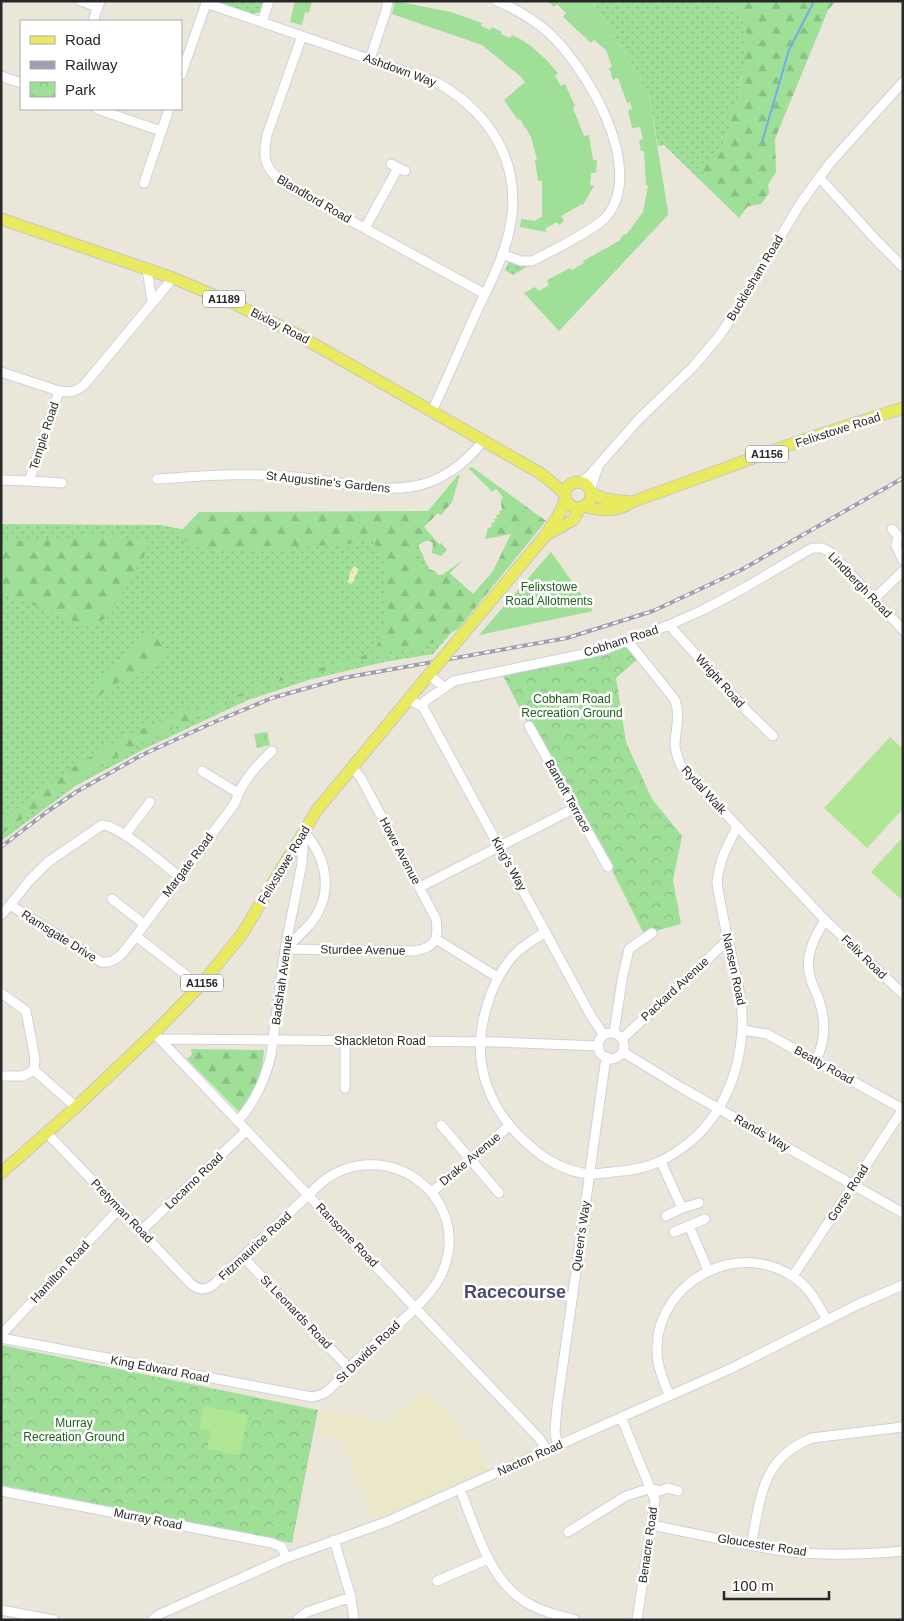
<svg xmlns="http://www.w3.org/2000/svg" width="904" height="1621" font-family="Arial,sans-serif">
	<defs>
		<pattern id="grass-dots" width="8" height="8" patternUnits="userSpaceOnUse" patternTransform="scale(1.25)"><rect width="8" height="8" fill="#9fdf98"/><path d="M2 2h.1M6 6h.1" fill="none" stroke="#89bf83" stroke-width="1.8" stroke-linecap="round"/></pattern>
		<pattern id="forest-firs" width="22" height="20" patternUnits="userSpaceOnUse" patternTransform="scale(1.25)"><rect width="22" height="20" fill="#9fdf98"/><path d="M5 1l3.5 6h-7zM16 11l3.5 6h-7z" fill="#89bf83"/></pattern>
		<pattern id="sand-dots" width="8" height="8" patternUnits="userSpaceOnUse" patternTransform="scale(1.25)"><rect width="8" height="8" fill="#eaeebe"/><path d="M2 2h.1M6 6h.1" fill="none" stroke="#c9cca3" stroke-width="1.8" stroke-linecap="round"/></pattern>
		<pattern id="park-crowns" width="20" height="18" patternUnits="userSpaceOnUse" patternTransform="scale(1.25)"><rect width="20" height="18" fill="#9fdf98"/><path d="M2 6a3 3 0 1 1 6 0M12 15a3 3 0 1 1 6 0" fill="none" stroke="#89bf83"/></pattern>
	</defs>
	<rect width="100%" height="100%" fill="#eae7da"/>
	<path fill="#ebe8ca" d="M423,1390L464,1431L458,1436L476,1440L489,1470L383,1518L372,1521L341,1438L317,1434L322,1410L387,1423Z"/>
	<path fill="url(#grass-dots)" d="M217,1H265L260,12L253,14L220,4Z
		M592,1H718L741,17L747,35L745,62L742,72L740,100L733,109L728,133L721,148L710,156L703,175L700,180L664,145L658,146L649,95L624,51Z
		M509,261L530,265L513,275L505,270Z
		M1,524L160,525L181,529L410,528L456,627L433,654L384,662L312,679L248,700L146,748L77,785L1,841Z"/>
	<path fill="url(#forest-firs)" d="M718,1H836L828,10L775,139L776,172L768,185L769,193L761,204L748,206L739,218L700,180L703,175V168L710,156L721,148L728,133L733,108L740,100L742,72L746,48L747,35L741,17Z
		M472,467L546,521L458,629L422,648L378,656L329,670L292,677L255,690L131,748L52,798L1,834L2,820L72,768L120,739L179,712L191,710L199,712L277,678L336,664L375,652L386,619L387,585L384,558L372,540L341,545L304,546L273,551L198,547L179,538L180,532L199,512L428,511L458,475H460L452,502L441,515L438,513L424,527L439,544L441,543L447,550L441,556L432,553L433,543C427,538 421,543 416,548L414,558L420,567L435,571L438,575H442L463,560L450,573L473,594L493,571L511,534L485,539L488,528L492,527L491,523L495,522L494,519L497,518L496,515L500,514L499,511L502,510L501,501L503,497L496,489L492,492C484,483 476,476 468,468Z
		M115,535L123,542L142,536L148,544L143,559L107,617L90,627L1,593V542Z
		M148,633L159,635L165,651L160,663L146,669L138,677L122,680L96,698L90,696L111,669L115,668L117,659L136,648Z
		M191,1049L264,1050C263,1074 253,1094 241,1114L187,1059L192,1055Z"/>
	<path fill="url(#sand-dots)" d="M354,566L358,568C358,573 356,575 354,578V583L351,584L348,582L350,572Z"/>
	<path fill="url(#park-crowns)" d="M627,640L641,656L616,678L626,742L652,799L682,836L673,880L681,924L644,934L612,870L603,847L596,842L529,726L501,672Z
		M267,732L270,745L257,748L254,734Z
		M1,1345L318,1410L292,1543L1,1485Z"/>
	<path fill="#9fdf98" d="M295,1H312L309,13L305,12L302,25L290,22Z
		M395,1L451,12L482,23L481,26L490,30L492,27L502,32L501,34L510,38L512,35C531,43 545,58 558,73L555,76L561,86L565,84L575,106L573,108L584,136L589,135L593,160H597L596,173H591L590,185L594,186L583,205L582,204L561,216L564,221L559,225L557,222L546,228V232L520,227L521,219L536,221L537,219L542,217V181H538L535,160L537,159L531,137L526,128H525L520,119L518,120L504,100L525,82L520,76L482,45L392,14Z
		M548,1H592L624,51L649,95L668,212V215L559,331L524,293L535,287L539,291L549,285L547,280L570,268L572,270L584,263L583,261L619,241L624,234L626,235L643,212L648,186L646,185L644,151H641L639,140L643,139L640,127L632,128L628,110L632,109L630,102L627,103L618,78L613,80L609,68L612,67L606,50L594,40L591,43L563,17L566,13L557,4L554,7Z
		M551,552L593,611L479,635Z"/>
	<path fill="#b0e694" d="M890,737L903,749V809L867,848L824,808Z
		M903,837V901L871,872Z
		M204,1406L248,1415L240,1455L207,1449L211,1431L199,1428Z"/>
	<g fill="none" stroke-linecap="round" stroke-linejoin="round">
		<path stroke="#70ace8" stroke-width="2" d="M762,142L789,50L814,1"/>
		<g stroke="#d0cfe0" stroke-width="11">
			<path id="minor" d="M81,1L98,7
				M497,1C516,9 534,20 549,33C587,69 646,167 607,216C596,229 548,253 532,261H521L502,254
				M206,3L438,83C493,115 524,167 509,232C503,260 488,287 476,313C461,346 447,379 432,411
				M93,21L100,1
				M262,22L269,1
				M302,36L267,135C261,161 267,172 289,187L485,294
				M370,59L386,11L388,1
				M181,75L207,1
				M1,76L21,83
				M97,109L161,131
				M391,164L405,171
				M819,177L877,241L903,267
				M144,183L169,109
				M365,228L398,168
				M147,269L152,301
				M1,372L59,391C69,393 75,392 84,385L173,278
				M157,479C202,476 248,472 294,477C368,484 427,512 483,441
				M1,480L29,481L59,391
				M29,481L62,483
				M581,482L588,477L640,418L692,368L720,335L738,308L800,204L830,163L903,82
				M590,490L598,467
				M892,529L898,536L896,546L903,560
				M874,599L903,571
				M669,625L747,711L773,736
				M627,640L675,700C681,716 675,730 675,746C676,753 678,759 681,766L825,920L903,994
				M428,674L444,687
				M408,699L423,707L591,1016L604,1035
				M423,707L425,701L454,681L603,650L669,625L703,610L746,587L812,548H822L830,552L903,630
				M529,726L608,867
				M202,771L238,793
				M125,835L150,802
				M179,876C164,865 119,825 102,825L48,862L29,881L10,905L101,962C118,965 127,947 136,936L200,986
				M420,887L575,808
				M112,899L144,924
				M1,915L10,905
				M546,932C534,939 522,946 513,956C500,971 492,988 487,1006C470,1060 487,1109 529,1145C545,1160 567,1172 589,1174C597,1174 605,1173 612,1172C640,1170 659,1165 682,1148C720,1121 739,1077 742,1031C744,1006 737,981 732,957C726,932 721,908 717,883C719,861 727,846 737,827
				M136,936L235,803C241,782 257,765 272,751
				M436,939L497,977
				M285,949L415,951C436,947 439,939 436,919L361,778L352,767
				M285,949C293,941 302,933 310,924C334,895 328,859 304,832
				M1,993L26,1011L35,1059L34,1070
				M743,1030L767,1034L903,1109L793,1276
				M154,1033L539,1438L547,1450
				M614,1033L622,980L629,949L652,933
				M598 1046a13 13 0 1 1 26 0a13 13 0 1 1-26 0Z
				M161,1039L497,1042L599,1046
				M622,1039L728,940
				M623,1052L682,1088L903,1213
				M816,1060C826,1040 826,1021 819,1000C815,990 810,981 809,971C806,952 816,935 825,920
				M34,1070L76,1107
				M1,1076H23L34,1070
				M345,1088V1041
				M238,1121C255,1102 265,1080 271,1055L285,949L302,863L304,833
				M441,1125L499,1193
				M661,1162L682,1208L699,1203
				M432,1192L509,1126
				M666,1216L682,1208
				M689,1226L708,1270
				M141,1231L247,1130
				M674,1232L705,1219
				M243,1257L349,1368
				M523,1289L572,1297
				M1,1335L120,1208
				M1,1338L312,1397C317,1396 322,1395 326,1392C334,1386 341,1377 347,1370C354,1362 362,1356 369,1349C391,1330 431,1299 442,1273C475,1197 386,1133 322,1182L213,1285C205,1291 199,1290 191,1284L47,1133
				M669,1395C663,1379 656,1364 657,1347C659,1281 737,1240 792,1276C809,1286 818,1304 827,1320
				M621,1417L655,1500L637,1620
				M557,1445L555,1431L557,1407L606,1057
				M460,1489C477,1531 490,1587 535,1607C547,1613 562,1616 575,1620
				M1,1491L272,1543L282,1547L286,1558
				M651,1525C693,1533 734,1543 776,1550C817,1556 861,1555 903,1551
				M568,1532L626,1496L651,1488L659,1491L668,1488L678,1491
				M334,1540L351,1597L354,1620
				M751,1545C761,1498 761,1458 812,1438L903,1427
				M437,1581L488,1559
				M1,1610L54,1620
				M152,1620L160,1614L286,1558L386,1522L460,1489L732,1368L859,1304L903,1285
				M297,1620L307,1612L351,1597"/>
		</g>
		<g stroke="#c7c7c7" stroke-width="13">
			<path id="major" d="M1,219L173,278L235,304L298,335L540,473L560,489L565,495
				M565 495a13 13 0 1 1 26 0a13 13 0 1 1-26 0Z
				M591,493L605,499L630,502
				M584,506C600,511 618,512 632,502L803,440L903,408
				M546,535L573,520L581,507
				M453,646L545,536L561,511L565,499
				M1,1173L76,1107L154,1033L200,986L242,934L317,810L432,671"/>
		</g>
		<use href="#minor" stroke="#fff" stroke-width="9"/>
		<use href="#major" stroke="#e9ea5f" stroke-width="11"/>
		<g stroke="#9f9db2" stroke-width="4">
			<path id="rail" d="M1,847L48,811L76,792L142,755L212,723L272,698L343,678L567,638L653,611L741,570L903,478"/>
		</g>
		<use href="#rail" stroke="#fff" stroke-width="2" stroke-dasharray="5.5" stroke-linecap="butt"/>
		<g stroke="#c7c7c7" stroke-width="13" stroke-linecap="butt">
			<path id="major-bridge" d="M432,671L453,646"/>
		</g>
		<use href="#major-bridge" stroke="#e9ea5f" stroke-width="11"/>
	</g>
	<g text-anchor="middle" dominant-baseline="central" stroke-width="5" stroke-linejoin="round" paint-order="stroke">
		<g fill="#fff" stroke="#686868" stroke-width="1">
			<rect x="203" y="290.5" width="42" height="17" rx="4"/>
			<rect x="746" y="445.5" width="42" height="17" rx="4"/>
			<rect x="181" y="974.5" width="42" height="17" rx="4"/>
		</g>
		<g font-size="11" font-weight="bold" fill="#282828">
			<text x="224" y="299">A1189</text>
			<text x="767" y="454">A1156</text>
			<text x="202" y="983">A1156</text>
		</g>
		<g font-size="12" fill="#282828" stroke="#fff">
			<text transform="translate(400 70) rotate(20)">Ashdown Way</text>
			<text transform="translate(314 199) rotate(30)">Blandford Road</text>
			<text transform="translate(755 278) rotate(-59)">Bucklesham Road</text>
			<text transform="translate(280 326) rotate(27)">Bixley Road</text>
			<text transform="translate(838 430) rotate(-18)">Felixstowe Road</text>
			<text transform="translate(44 436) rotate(-72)">Temple Road</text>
			<text transform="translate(328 482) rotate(6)">St Augustine's Gardens</text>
			<text transform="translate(860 585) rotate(46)">Lindbergh Road</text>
			<text transform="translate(621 641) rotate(-18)">Cobham Road</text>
			<text transform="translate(720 681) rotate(48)">Wright Road</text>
			<text transform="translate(704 790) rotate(48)">Rydal Walk</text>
			<text transform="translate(568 796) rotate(61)">Bantoft Terrace</text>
			<text transform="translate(400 851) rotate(62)">Howe Avenue</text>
			<text transform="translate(509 864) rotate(61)">King's Way</text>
			<text transform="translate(188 865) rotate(-53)">Margate Road</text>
			<text transform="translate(284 865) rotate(-59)">Felixstowe Road</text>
			<text transform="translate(59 936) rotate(32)">Ramsgate Drive</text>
			<text transform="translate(363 950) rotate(1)">Sturdee Avenue</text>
			<text transform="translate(864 957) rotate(44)">Felix Road</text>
			<text transform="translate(734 969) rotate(78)">Nansen Road</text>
			<text transform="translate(282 980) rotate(-82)">Badshah Avenue</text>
			<text transform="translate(675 989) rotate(-43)">Packard Avenue</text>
			<text x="380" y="1041">Shackleton Road</text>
			<text transform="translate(824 1065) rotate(29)">Beatty Road</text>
			<text transform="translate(762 1133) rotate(30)">Rands Way</text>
			<text transform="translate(470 1159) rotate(-40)">Drake Avenue</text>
			<text transform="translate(194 1181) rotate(-44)">Locarno Road</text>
			<text transform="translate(848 1193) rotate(-57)">Gorse Road</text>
			<text transform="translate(122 1211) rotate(46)">Pretyman Road</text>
			<text transform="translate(347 1235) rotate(46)">Ransome Road</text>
			<text transform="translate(581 1236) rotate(-82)">Queen's Way</text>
			<text transform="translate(255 1246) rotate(-43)">Fitzmaurice Road</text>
			<text transform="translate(60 1272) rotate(-47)">Hamilton Road</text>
			<text transform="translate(296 1312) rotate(46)">St Leonards Road</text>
			<text transform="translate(368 1352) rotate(-44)">St Davids Road</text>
			<text transform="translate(160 1369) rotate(11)">King Edward Road</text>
			<text transform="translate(530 1458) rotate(-24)">Nacton Road</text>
			<text transform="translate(148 1519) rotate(11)">Murray Road</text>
			<text transform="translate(648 1545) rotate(-82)">Benacre Road</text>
			<text transform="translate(762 1545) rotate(9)">Gloucester Road</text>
		</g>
		<g font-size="12" fill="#1c611e" stroke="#fff">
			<text x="549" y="587">Felixstowe<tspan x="549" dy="14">Road Allotments</tspan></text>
			<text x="572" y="699">Cobham Road<tspan x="572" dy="14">Recreation Ground</tspan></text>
			<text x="74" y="1423">Murray<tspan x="74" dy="14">Recreation Ground</tspan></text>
		</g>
		<g font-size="18" font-weight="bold" fill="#4d4b76" stroke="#fff">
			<text x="515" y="1292">Racecourse</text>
		</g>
	</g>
	<rect width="904" height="1621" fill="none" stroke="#282828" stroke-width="5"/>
	<rect x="20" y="20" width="162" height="90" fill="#ffffff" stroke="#a9a9a9"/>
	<rect x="30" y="36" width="25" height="8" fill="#e9ea5f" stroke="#a9a9a9"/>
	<text x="65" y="45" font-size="15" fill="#282828">Road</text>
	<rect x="30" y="61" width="25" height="8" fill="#9f9db2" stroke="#a9a9a9"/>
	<text x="65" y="70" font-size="15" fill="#282828">Railway</text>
	<rect x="30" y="82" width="25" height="15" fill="url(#park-crowns)" stroke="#a9a9a9"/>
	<text x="65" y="95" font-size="15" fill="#282828">Park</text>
	<path d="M724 1591v8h105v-8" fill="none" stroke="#282828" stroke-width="2.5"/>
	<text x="732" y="1591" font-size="15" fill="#282828" stroke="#ffffff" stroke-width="4" paint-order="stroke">100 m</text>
</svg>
